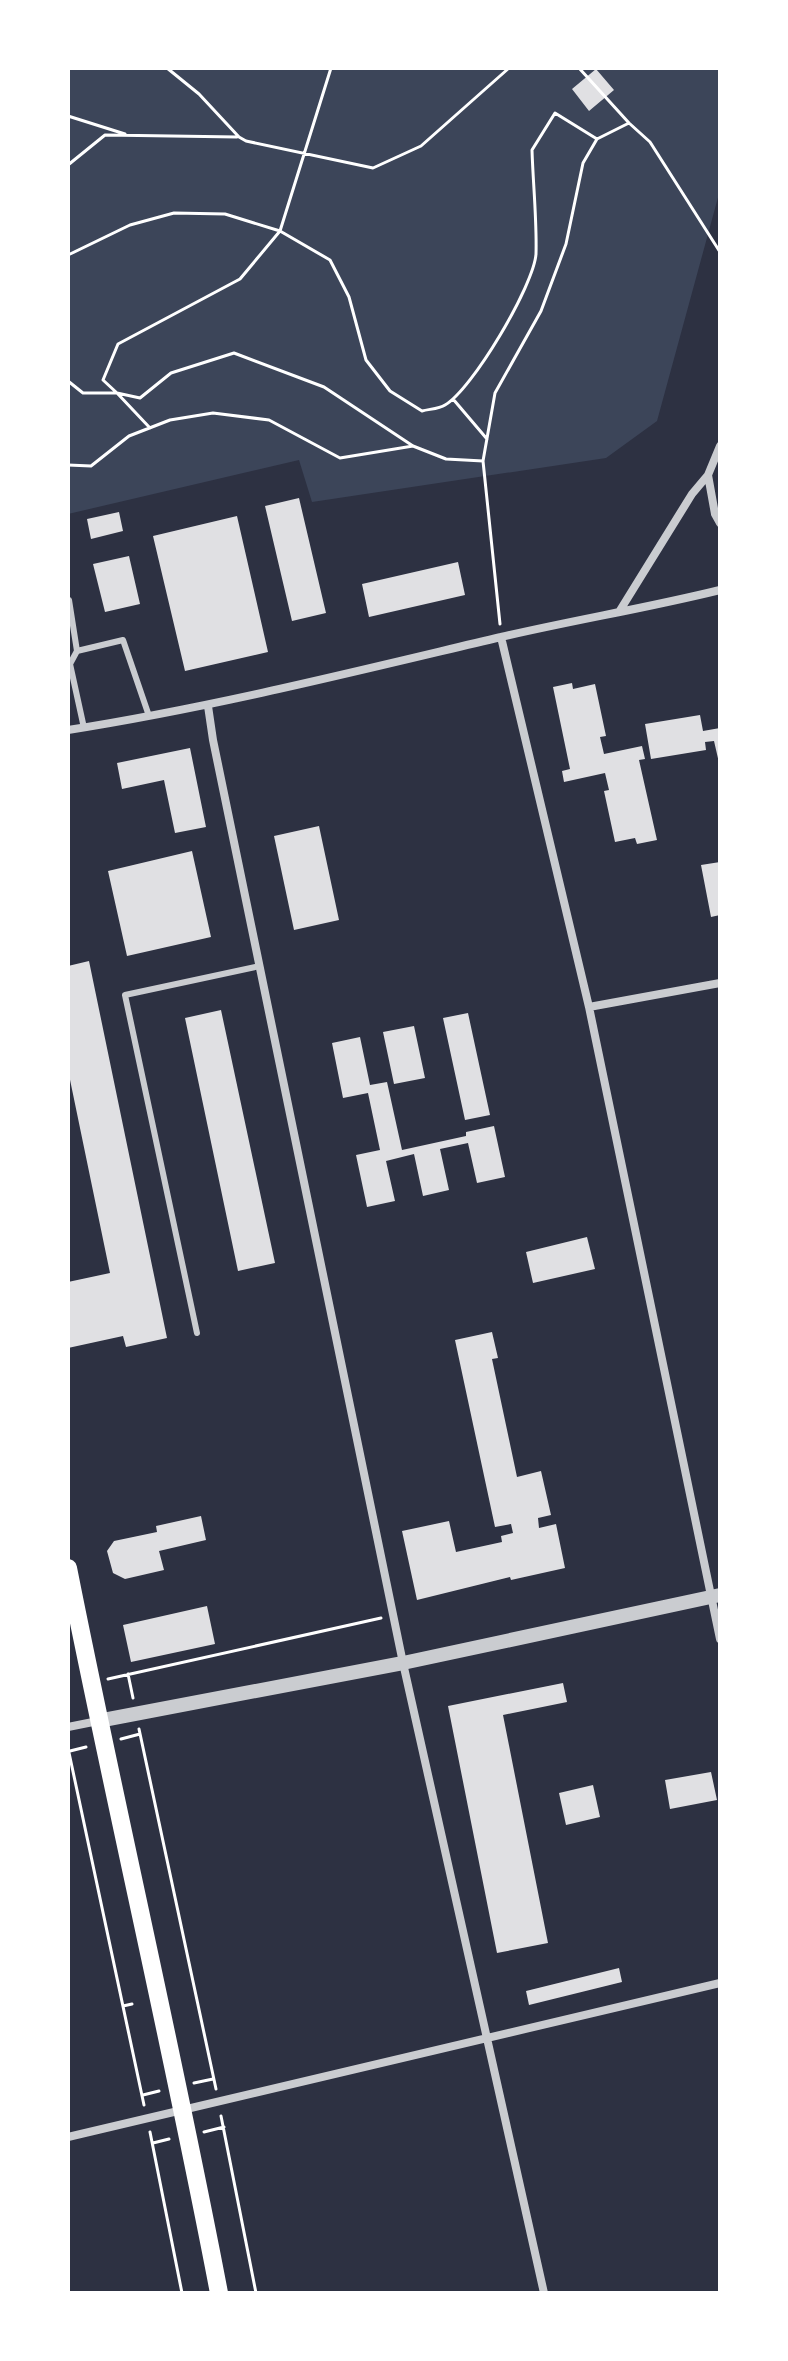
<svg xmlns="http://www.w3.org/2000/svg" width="788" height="2361" font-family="Literata,serif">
	<rect width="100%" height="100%" fill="#2d3142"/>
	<path fill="#3c4559" d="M68,68H720V190L657,421L606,458L312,502L299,460L68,514Z"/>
	<path fill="#e0e0e3" d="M596,69L614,90L589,111L572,89Z
		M299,498L326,613L292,621L265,506Z
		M119,512L123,531L91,539L87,519Z
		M237,516L268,652L185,671L153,536Z
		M129,556L140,604L105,612L93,564Z
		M458,562L465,595L369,617L362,584Z
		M572,683L573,689L595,684L606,736L600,737L604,754L642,746L645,759L639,760L657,840L637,844L635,838L615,842L604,791L609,790L605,773L564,782L562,771L570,769L553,687Z
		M700,715L703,731L720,728V767L714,741L705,742L706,750L651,759L645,724Z
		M190,748L206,827L175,833L164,780L122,789L117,763Z
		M319,826L339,920L294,930L274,836Z
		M192,851L211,937L127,956L108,871Z
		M720,862V915L711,917L701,865Z
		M89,961L167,1338L126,1347L123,1336L68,1348V1282L110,1273L68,1070V966Z
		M221,1010L275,1263L238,1271L185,1018Z
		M468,1013L490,1115L465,1120L443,1018Z
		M414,1026L425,1078L394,1084L383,1032Z
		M360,1037L370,1085L387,1082L402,1150L466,1136V1132L494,1126L505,1177L477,1183L468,1143L440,1149L449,1190L423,1196L414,1154L386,1161L395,1201L367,1207L356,1155L380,1150L368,1093L343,1098L332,1043Z
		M587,1237L595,1269L533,1283L526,1252Z
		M492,1332L498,1358L492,1359L517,1477L541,1471L551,1515L538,1518L539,1528L556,1524L565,1568L511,1580L510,1577L417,1600L402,1531L449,1521L456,1552L502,1542L501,1536L513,1533L511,1524L495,1527L455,1340Z
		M201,1516L206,1540L159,1551L164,1570L125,1579L113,1573L107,1551L114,1541L157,1532L156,1526Z
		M207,1606L215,1644L131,1662L123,1625Z
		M563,1683L567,1702L503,1715L548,1943L497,1953L448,1706Z
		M711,1772L717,1800L670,1809L665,1780Z
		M593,1785L600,1817L566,1825L559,1793Z
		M619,1968L622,1982L529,2005L526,1991Z"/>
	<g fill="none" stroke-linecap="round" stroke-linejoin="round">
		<path stroke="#fff" stroke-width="3" d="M167,68L199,94L239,137L246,141L373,168L421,146L509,68
			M331,68L280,231L240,279L118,344L103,380L117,393L140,398L171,373L234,353L324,387L413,446L446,459L483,461
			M579,68L629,123L650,142L720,252
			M68,116L125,134
			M68,165L105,135L237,137
			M68,255L130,225L174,213L225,214L280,231L330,260L349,297L366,360L390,391L422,411C429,409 439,409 445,405C472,390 534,285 536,254C537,220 533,184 532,150L555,113L597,139
			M68,381L83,393H117L150,428
			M453,399L487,439
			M68,465L91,466L129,436L170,420L213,413L269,420L340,458L413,446
			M500,624L483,461L495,393L541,311L566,244L583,163L597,139L629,123
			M128,1674L133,1698
			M108,1679L381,1618
			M139,1729L216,2089
			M121,1739L140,1734
			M68,1748L144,2105
			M70,1751L86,1747
			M123,2006L132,2004
			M194,2083L213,2079
			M143,2095L159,2091
			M221,2116L256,2293
			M150,2132L182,2293
			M204,2132L224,2127
			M153,2143L169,2139"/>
		<path stroke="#caccd0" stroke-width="6" d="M69,600L77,651L70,664L84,728
			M77,651L123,640L149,716
			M197,1333L125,995L260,966"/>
		<path stroke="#caccd0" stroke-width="8" d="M720,446L708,475L715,514L720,523
			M619,612L692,494L708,475
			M501,637L589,1007L720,1639
			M208,706L213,740L403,1663L544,2293
			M68,730C214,707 357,671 501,637C574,620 647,608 720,590
			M589,1007L720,983
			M68,1727L98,1721
			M68,2137L720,1983"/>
		<path stroke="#caccd0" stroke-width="14" d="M98,1721L403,1663L720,1595"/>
		<path stroke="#fff" stroke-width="18" d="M68,1568C116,1810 173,2051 219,2293"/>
	</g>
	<rect width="788" height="2361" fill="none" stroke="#ffffff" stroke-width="140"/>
</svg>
